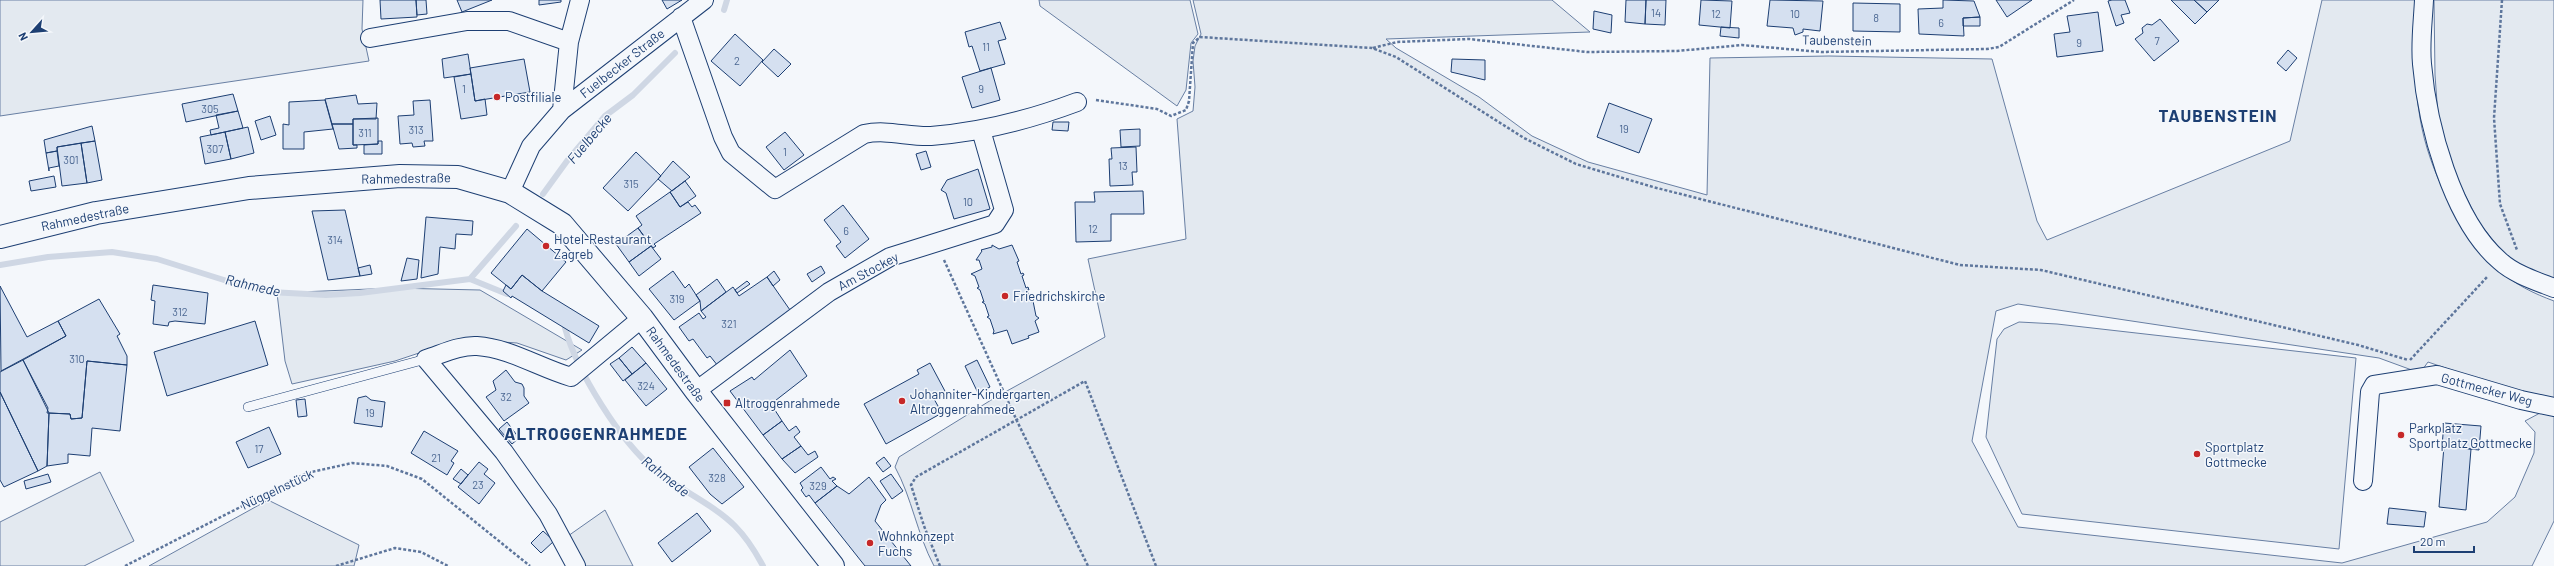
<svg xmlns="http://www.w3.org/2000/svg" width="2554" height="566" font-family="Barlow,sans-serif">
	<rect width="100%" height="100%" fill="#f4f7fb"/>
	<path fill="#e3e9f0" stroke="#687fa3" d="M0,0H363L362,29L369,61L0,116Z
		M1039,0H1190L1198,34L1191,43L1186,90L1177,106L1040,6Z
		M1193,0H1552L1590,32L1386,39L1396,48L1479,97L1532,136L1588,162L1707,195L1710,58L1829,56L1992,59L2037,221L2047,240L2290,141L2322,0H2417C2414,39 2413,79 2420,118C2429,173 2460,230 2499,269C2513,284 2535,294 2554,301V399L2489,383L2428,362L2420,373L2379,358L2018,304L1996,311L1972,441L2018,527L2342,563L2487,522L2515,497L2534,453L2535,432L2525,421L2540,413L2554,416V521L2532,566H934C917,534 912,498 895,467L899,457L996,397L1105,337L1088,259L1186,239L1177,119L1193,111L1195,87L1193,61L1195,46L1201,34Z
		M2434,0H2554V280L2510,262L2478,221L2449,163L2438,116L2435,75Z
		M393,288L480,290L582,350L566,360L517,343L474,340L440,346L395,361L292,384L285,361L277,293Z
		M2019,322L2057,324L2356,358L2339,549L2022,514L1986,437L1997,339L2004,329Z
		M100,472L134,541L84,566H0V522Z
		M268,500L359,545L354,566H149Z
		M605,510L633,566H569L558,543Z"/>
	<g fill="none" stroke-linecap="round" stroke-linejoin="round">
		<path stroke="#cfd7e4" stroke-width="6" d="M724,10L727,0
			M543,194L567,161L605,116L633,95L675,53
			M0,265L48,257L112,252L157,259L243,286L270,292L326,295L360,293L470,279L507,294
			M470,279L516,226
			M565,328C577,372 620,441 655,470C680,490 713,504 735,526C747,538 755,551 763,566"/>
	</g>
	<path fill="#d5e0f0" stroke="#1d3f73" d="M380,0H416L417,17L381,19Z
		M416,0H426L427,14L417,15Z
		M457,0H492L462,12Z
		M539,0H561V2L539,5Z
		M662,0H682L667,9Z
		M1626,0H1646L1645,24L1625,22Z
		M1646,0H1666L1665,25L1645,24Z
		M1701,0L1732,1L1730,28L1699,25Z
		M1770,0L1823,1L1820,31L1803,29V32L1795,35L1793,28L1767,26Z
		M1943,0L1974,1L1980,17L1963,18L1964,36L1919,34L1918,9L1943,8Z
		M1996,0H2032L2007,17Z
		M2112,0H2125L2130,13L2121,15L2124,23L2116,26L2108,1Z
		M2171,0H2194L2207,12L2195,24Z
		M2194,0H2219L2207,12Z
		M1853,3L1900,4V32L1853,31Z
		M1594,11L1612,15L1611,33L1593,29Z
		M2098,12L2103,51L2057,57L2054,34L2070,32L2067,16Z
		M1980,17V26H1963V18Z
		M2160,19L2179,41L2154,61L2135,39L2143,33L2142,28L2147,24L2152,25Z
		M1000,22L1006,39L998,41L1005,64L980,71L972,46L969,47L965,32Z
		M1721,27L1739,28V38L1720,36Z
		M735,34L763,60L740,86L711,61Z
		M774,49L791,64L778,77L762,62Z
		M2288,50L2297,58L2286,71L2277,63Z
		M468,54L471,74L444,78L442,59Z
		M524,59L530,92L475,101L470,68Z
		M1452,59L1485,60V80L1451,72Z
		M991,68L1000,100L972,108L962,77Z
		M471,74L475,101L485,99L487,115L461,119L454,77Z
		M233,94L238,111L186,122L182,104Z
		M356,95L358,104L377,103L376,119H353V124H332L325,99Z
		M325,100L333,129L304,132V149H283V124L289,125V102Z
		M430,100L433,141H424L425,146L413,147L412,143L400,144L398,116L414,115L413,101Z
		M1609,103L1652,119L1639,153L1597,137Z
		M238,111L243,128L211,135L210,130L219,128L216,115Z
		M270,116L276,135L261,140L255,121Z
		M378,118V144L353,145V119Z
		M1053,122H1069L1068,131L1052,130Z
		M332,124H353V145H357V148L339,149Z
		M92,126L95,141L57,147V151L46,153L44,140Z
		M248,127L254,153L231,159L225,132Z
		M1140,129V146L1121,147L1120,130Z
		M225,132L231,159L205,164L200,137Z
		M785,132L804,155L784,170L766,147Z
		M95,141L102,180L87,183L81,143Z
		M378,141H382V154H364V145L378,144Z
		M81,143L87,183L62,186L57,147Z
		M1136,147L1137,172H1132L1133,185L1110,186L1109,159H1112L1111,148Z
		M57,151L59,166L49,168V171L46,153Z
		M926,151L931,167L921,170L916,154Z
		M636,152L661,176L628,211L603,188Z
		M673,161L690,177L672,191L658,179Z
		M978,169L990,209L954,219L946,193L941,190L947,180Z
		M54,176L56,187L31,191L29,181Z
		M685,181L696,196L680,207L670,192Z
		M1143,191L1144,214H1111V241L1076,242L1075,202H1095L1094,192Z
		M670,192L680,207L688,202L692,207L695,205L701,213L654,244L656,246L653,248L638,228L642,225L636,216Z
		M843,205L869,239L845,258L836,246L841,242L824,220Z
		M345,210L360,276L328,280L312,211Z
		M426,217L473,221L472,235L456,234L455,249L440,247L438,274L421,278Z
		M638,228L651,246L629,262L616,244Z
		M527,229L566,262L542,291L522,275L511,289L491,273Z
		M992,245L999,249L1012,245L1019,261L1017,262L1021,274L1023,273L1024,275L1022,276L1026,288L1028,287L1029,290H1027L1031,302L1033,301L1036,316L1039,318L1035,321L1039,332L1028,336L1029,338L1012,344L1007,330L993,334L994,331L990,319L987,317L989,316L985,304L982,302H984L980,290L977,288L979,287L975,276L971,274L982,269L979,260H976L982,251L981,250L992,247Z
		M651,246L661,259L639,276L629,262Z
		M407,258L419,260L417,279L401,281Z
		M370,265L372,274L360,276L358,268Z
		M821,266L825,273L812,282L807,274Z
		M673,271L685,288L689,284L700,301L674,320L649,289Z
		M774,271L780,280L773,286L767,277Z
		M522,275L542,291L599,326L589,343L512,296L511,298L503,291L506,285L511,289Z
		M767,277L790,310L718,366L710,356L707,358L693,339L689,341L679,327L699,313L703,319L706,317L701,311L733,287L739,296Z
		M717,279L726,292L701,311L700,301L696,295Z
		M747,281L750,284L737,293L735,290Z
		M153,285L208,293L205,324L175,321L169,322L168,326L153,324L155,301L151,300Z
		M0,286L27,337L58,321L66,336L1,371Z
		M99,299L120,334L117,336L127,356V365L87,361L82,418L71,419L70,414L47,413L48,408L23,360L66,336L58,321Z
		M255,321L268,365L167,396L154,352Z
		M632,347L646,363L632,374L619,358Z
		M790,350L807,376L771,404L782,421L763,435L730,391L752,377L754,380Z
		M619,358L632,374L623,381L610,364Z
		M23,360L49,413L47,466L38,471L0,392V372Z
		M977,360L990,387L978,393L965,366Z
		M87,361L127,365L120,431L92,428L90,456L68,454V463L47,466L49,413L70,414L71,419L82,418Z
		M646,363L667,389L646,406L625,380Z
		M930,363L946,393L934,399L942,413L886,444L864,404L919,374L917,370Z
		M506,370L515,382L522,384L524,388V396L529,403L504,421L486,397L496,390L493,381Z
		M0,392L38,471L4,487L0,480Z
		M366,396L371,400L385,402L382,427L354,423L358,398Z
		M305,399L307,416L298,417L296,400Z
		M782,421L789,431L796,426L800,432L794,437L801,446L782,459L763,435Z
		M507,422L519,438L512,444L499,429Z
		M2444,423L2481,426L2479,450L2442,446Z
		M269,427L281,454L248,468L236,442Z
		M424,431L458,451L451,461L454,463L447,475L411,453Z
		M801,446L808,455L815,451L818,457L795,473L782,459Z
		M2444,446L2471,449L2466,510L2439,507Z
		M713,448L744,487L722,504L710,494L689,467Z
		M884,457L891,466L883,472L876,463Z
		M479,462L488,469L484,474L495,483L479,504L458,487Z
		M821,467L830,479L833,477L836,479L832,481L837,486L815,503L809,495L806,497L801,490L803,488L800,483Z
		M461,469L468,475L461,484L453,479Z
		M48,474L51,482L26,489L24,481Z
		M891,474L903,491L892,499L880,481Z
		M869,477L886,500L881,505L875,521L911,566H865L815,503L837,486L849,494Z
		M2389,508L2426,512L2424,527L2387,524Z
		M697,513L711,531L672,562L658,543Z
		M543,531L554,541L541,553L531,543Z"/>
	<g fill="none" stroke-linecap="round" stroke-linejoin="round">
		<g stroke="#1d3f73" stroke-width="10">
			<path id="lane" d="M248,407L426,359"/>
		</g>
		<g stroke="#1d3f73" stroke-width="20">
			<path id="street" d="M2424,0C2423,21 2420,43 2422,64C2427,124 2452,220 2500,261C2514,274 2536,281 2554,288
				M681,17L723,137L731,153L775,189L864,134C887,129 908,137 931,136C982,132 1029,120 1077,102
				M370,38L467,21H509L569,42
				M562,110L569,42L580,0
				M510,192L531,146L562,110L704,0
				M696,391L829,292L890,257L995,224L1004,210L981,130
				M2363,481L2370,392L2374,385L2437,375L2521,400L2554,407
				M576,566L548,514L504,452L426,359C442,354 460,345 477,346C509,348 540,368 571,377L642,318"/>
		</g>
		<g stroke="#1d3f73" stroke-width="24">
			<path id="secondary" d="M0,237L96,213L249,188L400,176L458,177L510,192L562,224L642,318L696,391L833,566"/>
		</g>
		<path stroke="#5e769c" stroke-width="2.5" stroke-dasharray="3 2" stroke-linecap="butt" d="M2502,0L2494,118L2500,204L2517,250
			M1373,48L1397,42L1469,39L1587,52L1677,51L1742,45L1821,52L1987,49L1999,47L2074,0
			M1096,100L1157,109L1171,116L1186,110L1189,101L1193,43L1200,37L1372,48L1396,57L1524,138L1576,164L1653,187L1960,265L2041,270L2358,345L2408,360
			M944,260L1016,419L1088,566
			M2410,360L2488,276
			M125,566L307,473L352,463L387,466L422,479L530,566
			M336,566L395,548L421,552L448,566
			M940,566L924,526L911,485L916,477L1085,381L1156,566"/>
		<use href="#lane" stroke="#f4f7fb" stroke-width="9"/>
		<use href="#street" stroke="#f4f7fb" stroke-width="18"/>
		<use href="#secondary" stroke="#f4f7fb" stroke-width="22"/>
	</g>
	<g fill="#c62828" stroke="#f4f7fb" stroke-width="1.5">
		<circle cx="497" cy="97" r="4"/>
		<circle cx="546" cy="246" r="4"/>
		<circle cx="1005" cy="296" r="4"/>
		<circle cx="902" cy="401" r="4"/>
		<rect x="723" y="399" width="8" height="8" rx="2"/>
		<circle cx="2401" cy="435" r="4"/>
		<circle cx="2197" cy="454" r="4"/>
		<circle cx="870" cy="543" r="4"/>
	</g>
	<g text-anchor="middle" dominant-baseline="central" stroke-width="3" stroke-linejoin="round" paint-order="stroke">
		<g font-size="11" fill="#4b6792">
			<text x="1656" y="12">14</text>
			<text x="1716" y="13">12</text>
			<text x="1795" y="13">10</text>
			<text x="1876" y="17">8</text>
			<text x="1941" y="22">6</text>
			<text x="2157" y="40">7</text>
			<text x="2079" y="42">9</text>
			<text x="986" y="46">11</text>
			<text x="737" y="60">2</text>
			<text x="464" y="88">1</text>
			<text x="981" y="88">9</text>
			<text x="210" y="108">305</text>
			<text x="1624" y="128">19</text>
			<text x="416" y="129">313</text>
			<text x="365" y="132">311</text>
			<text x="215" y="148">307</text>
			<text x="785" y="151">1</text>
			<text x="71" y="159">301</text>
			<text x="1123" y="165">13</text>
			<text x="631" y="183">315</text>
			<text x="968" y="201">10</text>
			<text x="1093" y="228">12</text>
			<text x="846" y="230">6</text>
			<text x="335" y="239">314</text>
			<text x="677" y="298">319</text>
			<text x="180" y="311">312</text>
			<text x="729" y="323">321</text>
			<text x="77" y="358">310</text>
			<text x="646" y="385">324</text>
			<text x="506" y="396">32</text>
			<text x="370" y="412">19</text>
			<text x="259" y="448">17</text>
			<text x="436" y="457">21</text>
			<text x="717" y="477">328</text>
			<text x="478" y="484">23</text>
			<text x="818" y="485">329</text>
		</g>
		<g font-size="13" fill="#1d3f73" stroke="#f4f7fb">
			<text transform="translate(1837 40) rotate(1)">Taubenstein</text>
			<text transform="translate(622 63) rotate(-38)">Fuelbecker Straße</text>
			<text transform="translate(406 178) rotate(-1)">Rahmedestraße</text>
			<text transform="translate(85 217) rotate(-12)">Rahmedestraße</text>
			<text transform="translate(868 271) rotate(-28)">Am Stockey</text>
			<text transform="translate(676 364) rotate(54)">Rahmedestraße</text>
			<text transform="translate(2487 389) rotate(15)">Gottmecker Weg</text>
			<text transform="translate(277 489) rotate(-25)">Nüggelnstück</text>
		</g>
		<g font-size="13" fill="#1d3f73" stroke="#f4f7fb" text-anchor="start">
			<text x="505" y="97">Postfiliale</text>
			<text x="554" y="239">Hotel-Restaurant<tspan x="554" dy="15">Zagreb</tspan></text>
			<text x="1013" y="296">Friedrichskirche</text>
			<text x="910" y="394">Johanniter-Kindergarten<tspan x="910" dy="15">Altroggenrahmede</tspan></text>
			<text x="735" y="403">Altroggenrahmede</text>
			<text x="2409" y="428">Parkplatz<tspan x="2409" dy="15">Sportplatz Gottmecke</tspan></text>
			<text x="2205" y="447">Sportplatz<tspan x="2205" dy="15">Gottmecke</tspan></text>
			<text x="878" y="536">Wohnkonzept<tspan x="878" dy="15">Fuchs</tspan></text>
		</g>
		<g font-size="14" font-style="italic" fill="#1d3f73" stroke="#f4f7fb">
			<text transform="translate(589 138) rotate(-50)">Fuelbecke</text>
			<text transform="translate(253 285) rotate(13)">Rahmede</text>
			<text transform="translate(666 476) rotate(38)">Rahmede</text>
		</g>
		<g font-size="17" font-weight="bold" letter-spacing="1" fill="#1d3f73" stroke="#f4f7fb">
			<text x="2218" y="115">TAUBENSTEIN</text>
			<text x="596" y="433">ALTROGGENRAHMEDE</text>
		</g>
	</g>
	<g transform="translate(32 32) rotate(243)" stroke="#f4f7fb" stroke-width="3" paint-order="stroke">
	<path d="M0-3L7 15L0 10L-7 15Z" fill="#1d3f73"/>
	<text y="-6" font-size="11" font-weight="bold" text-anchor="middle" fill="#1d3f73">N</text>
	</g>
	<path d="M2414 546v6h60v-6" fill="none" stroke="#1d3f73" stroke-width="2"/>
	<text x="2420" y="546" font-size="12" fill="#1d3f73" stroke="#f4f7fb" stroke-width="3" paint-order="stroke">20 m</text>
</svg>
